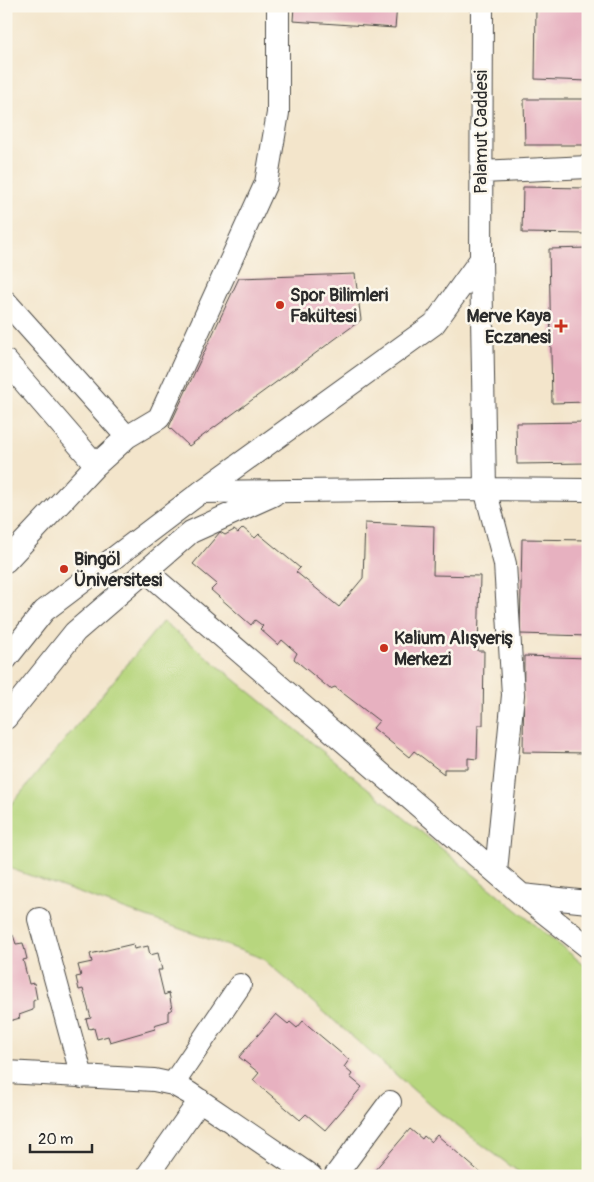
<svg xmlns="http://www.w3.org/2000/svg" width="594" height="1182" font-family="Pangolin,sans-serif">
	<rect width="100%" height="100%" fill="#fbf7ec"/>
	<filter id="ink" filterUnits="userSpaceOnUse"><feTurbulence type="fractalNoise" baseFrequency=".02" numOctaves="2"/><feDisplacementMap in="SourceGraphic" scale="10" xChannelSelector="R" yChannelSelector="G"/><feConvolveMatrix kernelMatrix="1 2 1 2 8 2 1 2 1" color-interpolation-filters="sRGB"/></filter>
	<filter id="wash" filterUnits="userSpaceOnUse"><feTurbulence type="fractalNoise" baseFrequency=".0096" numOctaves="4" result="noise"/><feDisplacementMap in="SourceGraphic" scale="20" xChannelSelector="R" yChannelSelector="G"/><feGaussianBlur stdDeviation="1.12" result="paint"/><feColorMatrix in="noise" values="0 0 0 0 0 0 0 0 0 0 0 0 0 0 0 0 0 1.4 0 .05"/><feComposite in="paint" operator="in"/></filter>
	<g filter="url(#wash)">
		<rect width="100%" height="100%" fill="#f3e5cb"/>
		<path fill="#b7d67e" stroke="#718054" d="M163,621L588,968V1176H524L441,1114L262,958L6,867V811Z"/>
		<g id="blocks">
			<path fill="#e7b1c0" d="M294,6H397L395,28L293,21Z
				M536,6H586L585,47H588V81L535,79Z
				M524,99H588V145H525Z
				M523,187L588,188V234L522,233Z
				M588,248V402L552,403L549,249Z
				M355,274L361,320L189,446L169,427L239,278Z
				M588,422V463L517,464L516,423Z
				M365,523L434,526L433,575L480,576L478,651H484L483,725H478L477,759L468,758V769H444V774L414,751L409,757L373,728L379,721L335,687L330,689L294,659L297,653L282,640L278,645L260,629L263,626L255,620L251,625L211,590L217,584L193,564L220,532L225,535L234,530L238,533L243,528L255,538L259,534L300,568L296,572L339,607L363,578Z
				M522,539L588,540V636L520,634Z
				M524,656L588,658V753L523,752Z
				M13,935L16,944L23,943L27,959L23,960L29,984L34,983L37,999L33,1001V1010L19,1015L20,1018L6,1022V937Z
				M133,944L134,949L148,946L150,955L158,953L162,970H158L164,995L169,993L172,1009L168,1012V1021L154,1025L155,1029L110,1042L108,1036L97,1039L94,1028L89,1029L86,1019L91,1018L83,989L79,990L76,977L81,976L78,965L92,962L90,954Z
				M276,1014L288,1024L290,1022L297,1028L303,1021L349,1060L344,1067L352,1074L350,1077L362,1087L325,1130L306,1114L300,1120L253,1080L259,1073L239,1057Z
				M410,1129L422,1139L424,1136L431,1142L437,1135L483,1175L379,1176L374,1171Z"/>
		</g>
	</g>
	<g filter="url(#ink)">
		<use href="#blocks" fill-opacity="0" stroke="#494743" stroke-width="1"/>
		<g fill="none" stroke-linecap="round" stroke-linejoin="round">
			<g stroke="#494743" stroke-width="24">
				<path id="minor" d="M482,6L481,259L485,489L505,564L513,695L496,872
					M481,172L588,167
					M6,302L127,437
					M6,361L96,465
					M201,492L485,489L588,490
					M6,561L96,465L127,437L159,418L266,183L278,113V6
					M146,571L522,895L588,947
					M6,659L44,611L201,492L434,324L481,259
					M6,718L75,632L191,532L273,495
					M522,895L588,902
					M39,919L82,1077
					M6,1072L154,1080L173,1084L189,1093L311,1176
					M173,1084L240,985
					M147,1176L200,1100
					M335,1176L390,1102"/>
			</g>
			<use href="#minor" stroke="#fff" stroke-width="22"/>
		</g>
	</g>
	<g fill="#c8321e" stroke="#fbf7ec" stroke-width="2">
		<circle cx="280" cy="305" r="5"/>
		<path d="M558.5 318.5h5v5h5v5h-5v5h-5v-5h-5v-5h5z"/>
		<circle cx="64" cy="569" r="5"/>
		<circle cx="384" cy="648" r="5"/>
	</g>
	<g text-anchor="middle" dominant-baseline="central" stroke-width="5" stroke-linejoin="round" paint-order="stroke">
		<g font-size="18" fill="#2b2b2b" stroke="#fbf7ec">
			<text transform="translate(481 132) rotate(-90)">Palamut Caddesi</text>
		</g>
		<g font-size="18" font-weight="bold" fill="#2b2b2b" stroke="#fbf7ec" text-anchor="start">
			<text x="290" y="295">Spor Bilimleri<tspan x="290" dy="21">Fakültesi</tspan></text>
			<text x="551" y="316" text-anchor="end">Merve Kaya<tspan x="551" dy="21">Eczanesi</tspan></text>
			<text x="74" y="559">Bingöl<tspan x="74" dy="21">Üniversitesi</tspan></text>
			<text x="394" y="638">Kalium Alışveriş<tspan x="394" dy="21">Merkezi</tspan></text>
		</g>
	</g>
	<rect width="594" height="1182" fill="none" stroke="#fbf7ec" stroke-width="25"/>
	<path d="M30 1144v8h62v-8" fill="none" stroke="#2b2b2b" stroke-width="2.5"/>
	<text x="38" y="1144" font-size="15" fill="#2b2b2b" stroke="#fbf7ec" stroke-width="4" paint-order="stroke">20 m</text>
</svg>
